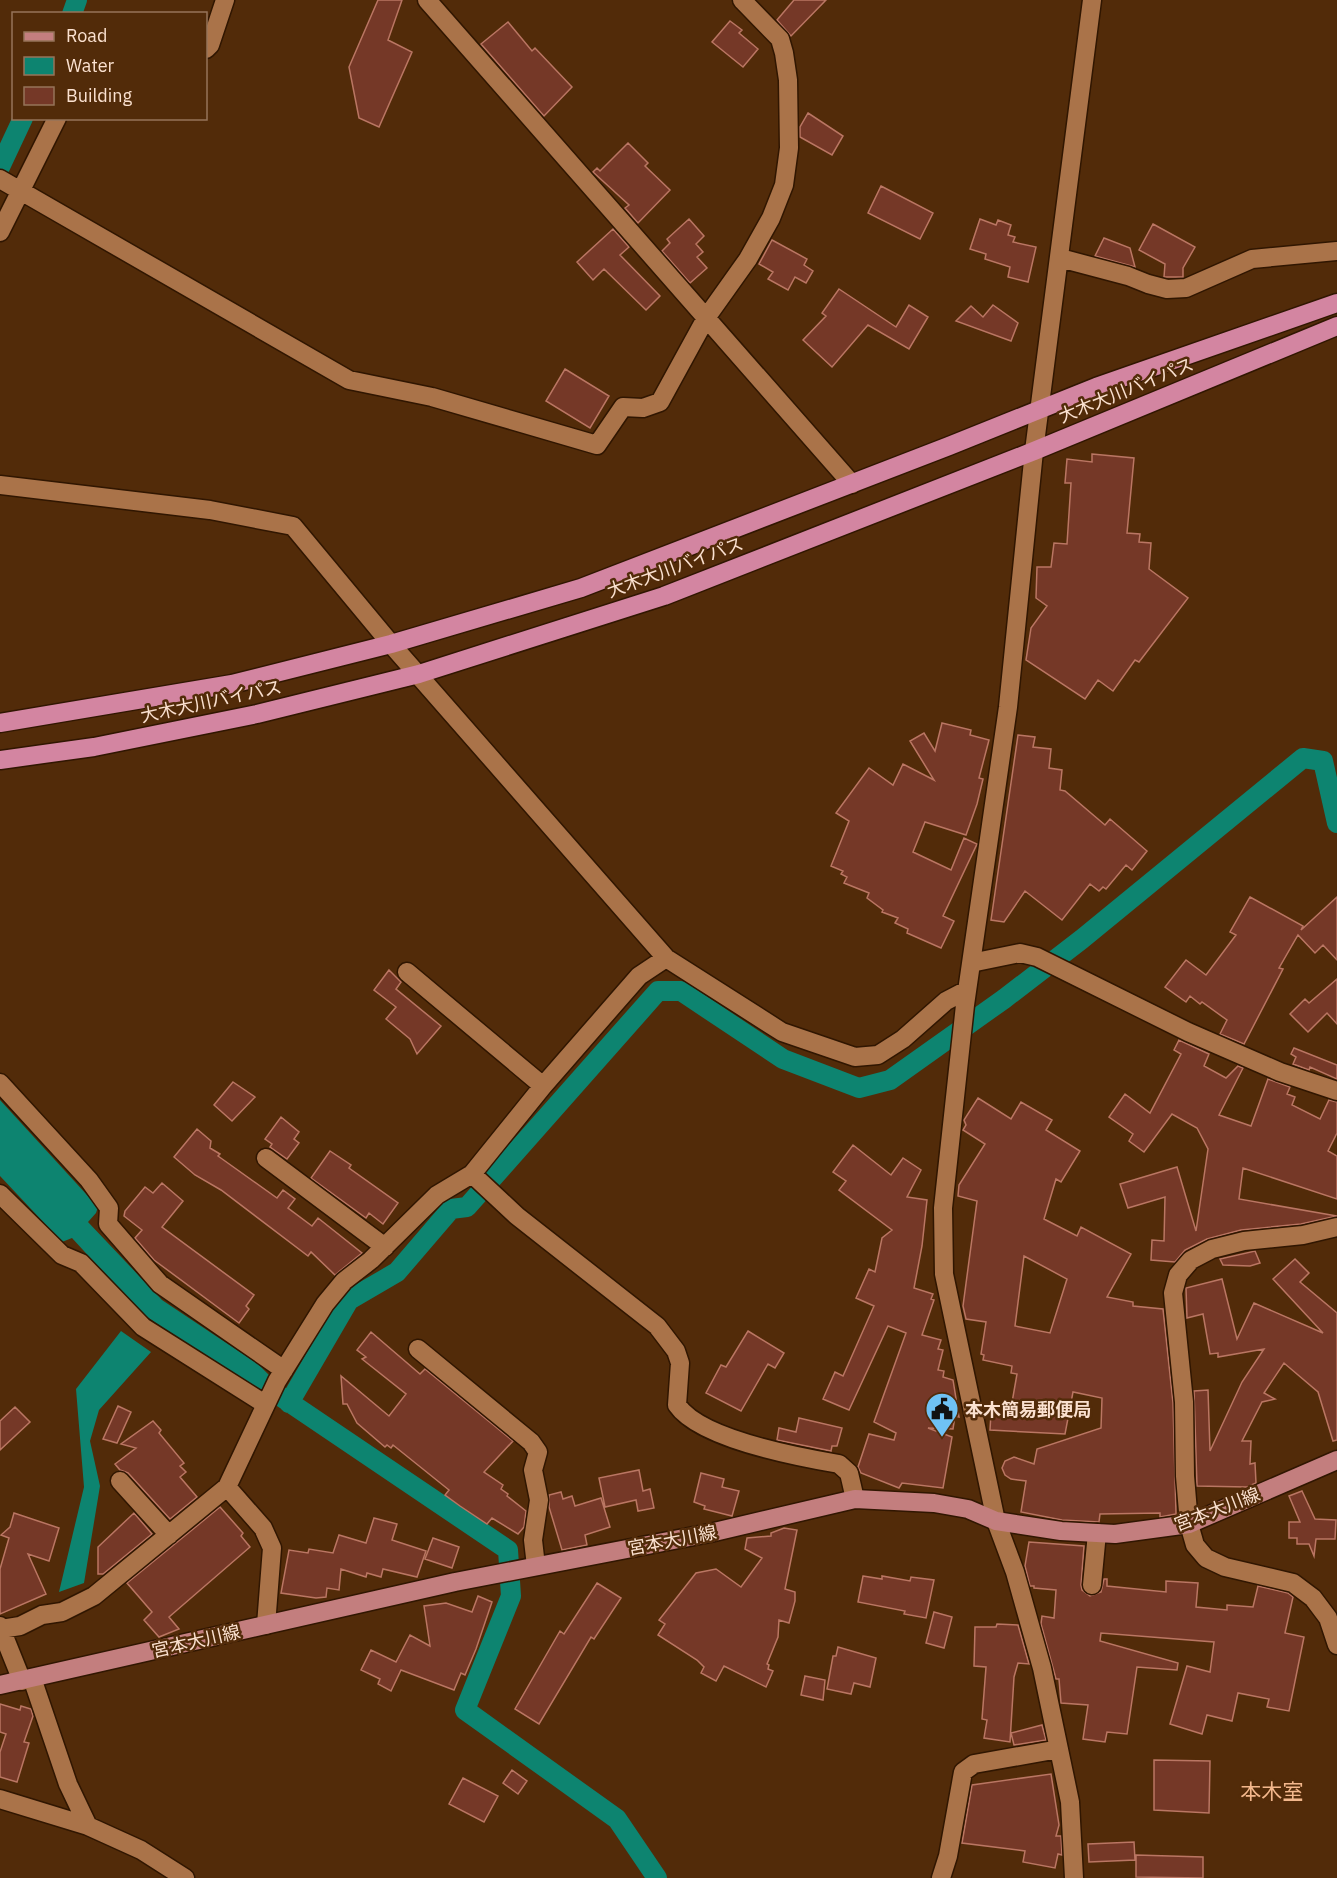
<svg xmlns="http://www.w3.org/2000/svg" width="1337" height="1878" font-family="'IBM Plex Sans','Noto Sans JP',sans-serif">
	<rect width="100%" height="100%" fill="#522b09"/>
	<path fill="#0d8470" d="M0,1100L98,1207L96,1213L88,1222L162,1300L258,1364L271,1377L264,1391L247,1386L140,1312L72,1238L62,1242L0,1176Z
		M121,1331L151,1352L99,1410L90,1441L100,1486L84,1583L59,1592L84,1487L76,1389Z"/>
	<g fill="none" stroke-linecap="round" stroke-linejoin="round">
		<path stroke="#0d8470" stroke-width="20" d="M72,14L77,0
			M0,167L23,118
			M280,1396L508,1550L511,1596L465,1710L617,1819L657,1878
			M289,1403L349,1300L397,1272L451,1209L467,1207L658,991H681L783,1059L859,1088L890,1080L1004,999L1082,939L1303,758L1323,761L1337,823"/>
	</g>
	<path fill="#753827" stroke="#ba7663" stroke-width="1.5" fill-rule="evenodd" d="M378,0H402L388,40L412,52L379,127L359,118L349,67Z
		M794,0H826L791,36L777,20Z
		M730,21L742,30L739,33L758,49L743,67L712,42Z
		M508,22L532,51L535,48L572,87L544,116L481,44Z
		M808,113L843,136L832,155L800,137V127Z
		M628,143L648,163L645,166L670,190L638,223L625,208L629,205L593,172L597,168L600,171Z
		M881,186L933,213L920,239L868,213Z
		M689,219L704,236L696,244L703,252L697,257L707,268L690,283L662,251L670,243L667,239Z
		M980,219L996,225L998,220L1011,225L1008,235L1015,237L1013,242L1036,247L1028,282L1008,277L1010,267L985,259L986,254L970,249Z
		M1153,224L1195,247L1183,268V277H1164L1165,264L1139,250Z
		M613,229L629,247L620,255L660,296L646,310L604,269L593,280L577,262Z
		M1104,238L1130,248L1135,267L1095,256Z
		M772,240L807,259L804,265L813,271L806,283L795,277L788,290L768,279L773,272L759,264Z
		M839,289L896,327L909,305L928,317L909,349L868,325L832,367L803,340L826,316L822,313Z
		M993,305L1018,323L1011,341L956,321L971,306L983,317Z
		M565,369L609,396L590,428L546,401Z
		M1092,454L1134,458L1127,533L1140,534L1139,542L1151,543L1149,569L1188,598L1139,662L1135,660L1113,691L1098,680L1085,699L1026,660L1031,628L1047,606L1036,598L1037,567H1051L1054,543L1067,544L1071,483H1065L1067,459L1092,462Z
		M942,723L971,730L970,735L989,740L979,778L983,779L977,804L966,835L925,822L913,852L951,870L964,838L977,844L943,916L954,921L941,948L907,933L908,929L895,923L898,918L882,912L883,910L867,898L869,893L844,883L847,877L841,874L843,871L831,866L849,821L836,813L869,768L893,785L903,764L934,780L910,741L924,733L935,751Z
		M1018,735L1035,737L1033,747L1051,749L1049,768L1062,770L1060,790L1065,791L1105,825L1110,819L1147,851L1132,870L1126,865L1106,889L1103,887L1099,891L1090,884L1062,920L1025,891L1004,922L991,920Z
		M1250,897L1303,926L1301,930L1337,897V960L1323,945L1315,953L1298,935L1279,968L1283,969L1244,1044L1220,1034L1227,1020L1202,1002L1200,1004L1190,996L1186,1002L1165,987L1186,960L1206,975L1236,935L1230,932Z
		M389,970L401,982L396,989L441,1026L417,1054L410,1039L386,1019L396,1007L374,990Z
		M1337,979V1024L1327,1013L1308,1032L1290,1014L1305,999L1309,1003Z
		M1179,1040L1209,1054L1204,1066L1226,1078L1238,1066L1243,1068L1219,1115L1251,1126L1268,1079L1290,1087L1287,1094L1295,1097L1292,1105L1320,1119L1329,1100L1337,1102V1133L1328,1151L1337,1156V1199L1243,1168L1239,1199L1337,1216L1301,1224L1241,1230L1207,1239L1185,1250L1175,1262L1151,1260L1152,1240L1164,1241L1165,1197L1128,1208L1120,1184L1177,1167L1196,1231L1208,1149L1197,1128L1172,1114L1144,1152L1129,1141L1133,1134L1109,1117L1125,1094L1150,1113L1181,1054L1174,1050Z
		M1294,1048L1337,1065V1079L1310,1067L1309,1070L1293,1064L1296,1057L1291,1054Z
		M233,1082L255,1097L232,1121L214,1105Z
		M978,1098L1011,1119L1021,1102L1052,1120L1046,1130L1080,1151L1061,1182L1056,1179L1044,1219L1077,1236L1081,1227L1131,1254L1107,1297L1133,1302V1306L1163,1309L1173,1403L1176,1514L1160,1517V1513L1100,1514L1099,1522L1062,1520L1021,1512L1026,1481L1011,1479L1005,1475L1002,1468L1005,1461L1014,1457L1034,1464L1037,1449L1101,1428L1102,1398L1073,1392L1065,1434L990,1430L991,1413L1010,1414L1017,1374L1011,1373L1012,1366L983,1360L984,1355L981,1354L986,1322L966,1319L963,1306L977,1201L958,1196L959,1185L985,1144L963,1130L966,1125L964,1120ZM1024,1256L1067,1279L1050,1333L1015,1326Z
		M281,1117L299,1132L294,1139L299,1143L287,1159L270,1147L272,1144L265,1139Z
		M197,1129L211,1141L210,1148L220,1154L218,1156L277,1198L283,1190L295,1199L288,1208L312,1226L318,1218L362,1253L335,1275L311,1252L308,1256L221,1190L195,1175L174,1157Z
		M853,1145L891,1175L903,1158L921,1170L907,1197L927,1200L922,1246L914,1288L933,1294L931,1299L934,1300L922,1335L941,1340L938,1349L943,1350L938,1370L944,1371L943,1377L953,1380L959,1417L955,1416L953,1429L928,1428L952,1437L943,1488L902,1483L899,1488L861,1473L858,1467L869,1434L894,1440L896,1433L874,1422L906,1333L888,1326L849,1410L823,1399L835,1372L843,1376L874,1306L856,1298L869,1269L875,1272L882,1238L892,1230L839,1190L846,1181L833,1172Z
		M330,1151L351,1165L349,1168L398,1203L383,1224L369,1213L366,1218L311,1178Z
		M162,1183L183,1201L162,1227L254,1295L246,1306L249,1309L239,1323L154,1260L135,1238L142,1230L124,1216L125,1211L145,1187L153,1193Z
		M1255,1251L1260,1263L1250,1266L1223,1265L1220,1259Z
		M1295,1259L1309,1273L1300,1282L1337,1313V1440L1333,1441L1318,1392L1284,1363L1264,1393L1275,1399L1262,1402L1242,1441H1251L1250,1464L1255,1463L1256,1483L1247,1487L1197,1486L1194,1391L1208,1390L1210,1451L1242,1382L1264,1349L1218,1357V1353L1210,1354L1203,1314L1187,1318L1186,1288L1222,1279L1237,1339L1254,1303L1323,1333L1273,1279Z
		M748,1331L784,1353L775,1368L768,1364L741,1411L706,1393L721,1365L726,1367Z
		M371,1332L420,1374L425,1369L513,1441L484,1472L503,1485L501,1489L508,1494L507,1496L526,1511L524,1527L518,1534L492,1518L487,1524L460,1506L445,1495L449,1490L393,1445L391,1448L387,1445L385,1447L357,1423L347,1404H343L341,1376L389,1416L406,1394L362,1359L366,1357L357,1350Z
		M118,1406L131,1412L117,1443L103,1439Z
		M15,1407L30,1422L0,1450V1421Z
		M799,1418L842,1428L837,1446H832L831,1451L777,1440L779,1428L796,1432Z
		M153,1421L161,1430L159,1433L184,1463L180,1466L186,1472L180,1477L197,1497L170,1519L128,1473L120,1470L115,1464L136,1448L121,1444Z
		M639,1470L643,1491L650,1489L654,1508L638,1511L636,1500L605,1507L599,1478Z
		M701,1473L724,1479L722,1487L739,1491L732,1516L704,1509L705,1506L694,1502Z
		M1302,1491L1315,1519L1336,1520L1335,1539H1316L1314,1556L1309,1544H1297V1538H1289V1522H1300L1289,1496Z
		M561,1492L563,1499L572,1496L575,1506L601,1498L610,1527L585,1535L587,1545L562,1550L549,1507V1495Z
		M220,1507L243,1533L241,1536L250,1547L169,1617L179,1629L159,1637L144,1620L152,1612L127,1583Z
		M14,1513L59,1528L49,1561L28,1554L46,1594L0,1614V1569L9,1538L1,1535L10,1527Z
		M134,1513L152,1534L103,1574H98V1547Z
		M374,1518L397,1524L392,1540L426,1551L417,1577L383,1569L381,1577L367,1573L366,1577L341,1569L339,1590L327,1588L326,1597L316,1598L281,1593L289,1550L308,1553L309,1549L333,1553L339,1535L366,1543Z
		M784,1528L797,1530L785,1589L795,1592V1601L789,1623L779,1620L778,1637L767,1664L769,1665L768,1669L773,1671L766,1687L724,1666L716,1681L701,1673L704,1667L697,1660L658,1635L665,1624L659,1620L696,1573L716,1569L741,1587L762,1558L745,1549L747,1538L771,1536V1533Z
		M433,1538L459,1547L452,1568L425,1559Z
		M1029,1542L1084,1546L1081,1585L1082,1590L1090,1596L1101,1592L1104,1579H1107V1586L1166,1592V1581L1198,1583L1196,1607L1227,1610V1605L1253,1607L1258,1586L1288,1593L1293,1597L1285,1633L1304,1637L1289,1711L1267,1707L1269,1699L1238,1693L1232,1721L1207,1715L1202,1734L1170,1724L1187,1666L1210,1672L1214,1642L1101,1633L1100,1641L1178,1663L1177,1670L1137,1667L1127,1734L1107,1732L1105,1742L1083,1739L1088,1705L1061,1703L1059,1679H1056L1041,1624L1042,1616L1054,1618L1056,1590L1034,1588V1586H1030L1025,1566Z
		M863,1576L882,1579V1576L910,1581L911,1577L934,1580L926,1618L904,1614L905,1611L858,1602Z
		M597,1583L621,1598L594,1639L591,1637L539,1724L515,1709L560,1631L564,1634Z
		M478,1596L492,1602L476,1649L465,1675L461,1673L454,1690L401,1670L391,1691L378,1684L380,1679L361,1670L371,1650L396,1662L410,1635L430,1646L424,1606L446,1603L472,1612Z
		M934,1612L952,1617L944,1648L926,1643Z
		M997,1624L1018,1625L1029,1664L1018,1663L1014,1677L1010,1742L984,1738L987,1720L982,1719L986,1667L974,1666L975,1627H996Z
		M838,1647L876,1658L870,1687L854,1683L851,1694L827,1689L833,1656H836Z
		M805,1676L825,1680L823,1700L801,1695Z
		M0,1704L20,1710L21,1706L31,1709L33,1716L24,1742L29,1743L17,1782L0,1777V1752L6,1734L0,1732Z
		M1042,1725L1046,1740L1014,1745L1011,1733Z
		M1154,1760L1210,1761L1209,1813L1154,1810Z
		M512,1770L527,1781L518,1794L503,1783Z
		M1051,1774L1059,1825L1056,1836H1061L1062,1855L1058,1854L1055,1868L1023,1862L1025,1851L962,1843L972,1785Z
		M463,1778L498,1796L484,1822L449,1804Z
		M1134,1842L1135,1860L1089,1862L1088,1844Z
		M1136,1855L1203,1857V1878L1136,1877Z"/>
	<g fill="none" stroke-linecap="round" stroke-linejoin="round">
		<g stroke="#301601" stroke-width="21">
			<path id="minor" d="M427,0L852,484
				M206,49L210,45L225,0
				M0,179L349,380L432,397L597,445L623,407L643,408L660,402L706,318L748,259L771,218L784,185L789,148L788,80L784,53L780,39L742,0
				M0,232L57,118
				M1060,258L1128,276L1148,284L1167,289L1186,288L1252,259L1337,251
				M0,485L210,510L293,526L391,644L666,958L782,1032L855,1057L878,1055L903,1039L946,1001L967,990
				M971,963L1020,953L1037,957L1188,1032L1280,1072L1337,1091
				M407,972L543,1086
				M0,1083L89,1180L109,1208L108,1224L160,1284L284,1370
				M266,1158L385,1247
				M472,1174L517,1216L657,1326L676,1351L680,1363L677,1405C700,1439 798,1457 839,1464L849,1473L855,1499
				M0,1194L62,1255L81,1263L143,1327L265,1404
				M1337,1227L1303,1235L1244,1241L1212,1249L1191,1260L1178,1275L1173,1293L1184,1402L1185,1476L1189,1524L1195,1545L1206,1558L1225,1567L1293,1583L1313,1598L1328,1618L1337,1645
				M418,1349L531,1442L538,1452L533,1470L539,1500L533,1540L536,1566
				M120,1481L169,1535
				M227,1487L263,1528L272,1548L266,1625
				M1092,1585L1097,1533
				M0,1626L22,1681
				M1,1629L20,1626L42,1615L62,1612L94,1596L227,1487L277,1381L325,1304L344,1281L371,1260L437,1195L472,1174L543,1086L639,976L666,958
				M32,1678L68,1784L88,1826L141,1850L185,1878
				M0,1799L88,1826
				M941,1878L948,1856L963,1772L974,1764L1059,1749
				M1074,1878L1070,1802L1042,1668L1015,1572L996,1521L944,1274L943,1208L965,1005L1008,707L1034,451L1092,0"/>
		</g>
		<g stroke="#301601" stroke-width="21">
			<path id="major" d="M0,1685L455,1582L710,1533L855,1499L934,1503L968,1509L996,1521L1061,1531L1115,1534L1189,1524L1337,1460"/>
		</g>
		<g stroke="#301601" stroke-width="21">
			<path id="highway" d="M0,723L232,684L391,644L581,588L949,446L1096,387L1337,303
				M0,760L94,747L257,714L419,674L664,596L1034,451L1337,326"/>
		</g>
		<use href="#minor" stroke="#aa7349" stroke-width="18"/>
		<use href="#major" stroke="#c37e7e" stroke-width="18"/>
		<use href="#highway" stroke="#d385a1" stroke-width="18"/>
	</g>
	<defs>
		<g id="civic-pin" transform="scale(1.725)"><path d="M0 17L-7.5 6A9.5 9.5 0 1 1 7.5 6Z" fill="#6fc2f4" stroke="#522b09"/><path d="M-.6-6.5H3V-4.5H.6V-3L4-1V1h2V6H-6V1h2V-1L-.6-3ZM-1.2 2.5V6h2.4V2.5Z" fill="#111"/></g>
	</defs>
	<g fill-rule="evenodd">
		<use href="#civic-pin" x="942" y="1409"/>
	</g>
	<g text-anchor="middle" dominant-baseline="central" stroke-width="5" stroke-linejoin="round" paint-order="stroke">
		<g font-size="18" fill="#fbe1d0" stroke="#522b09">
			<text transform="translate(1126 390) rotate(-22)">大木大川バイパス</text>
			<text transform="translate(675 567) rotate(-20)">大木大川バイパス</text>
			<text transform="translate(211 701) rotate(-12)">大木大川バイパス</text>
			<text transform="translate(1217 1509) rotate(-21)">宮本大川線</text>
			<text transform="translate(672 1540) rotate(-11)">宮本大川線</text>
			<text transform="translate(196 1641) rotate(-13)">宮本大川線</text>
		</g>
		<g font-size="18" font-weight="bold" fill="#fbe1d0" stroke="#522b09" text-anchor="start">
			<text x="965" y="1409">本木簡易郵便局</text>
		</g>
		<g font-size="21" fill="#f3b78c" stroke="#522b09">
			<text x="1272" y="1791">本木室</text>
		</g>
	</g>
	<rect x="12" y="12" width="195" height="108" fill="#522b09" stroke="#967459" stroke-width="1.5"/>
	<rect x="24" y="32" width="30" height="9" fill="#c37e7e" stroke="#967459" stroke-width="1.5"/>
	<text x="66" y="42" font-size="18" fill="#fbe1d0">Road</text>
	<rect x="24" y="57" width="30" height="18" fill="#0d8470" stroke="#967459" stroke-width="1.5"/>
	<text x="66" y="72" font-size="18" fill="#fbe1d0">Water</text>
	<rect x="24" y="87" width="30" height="18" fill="#753827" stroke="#967459" stroke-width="1.5"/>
	<text x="66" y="102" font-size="18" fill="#fbe1d0">Building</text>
</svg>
